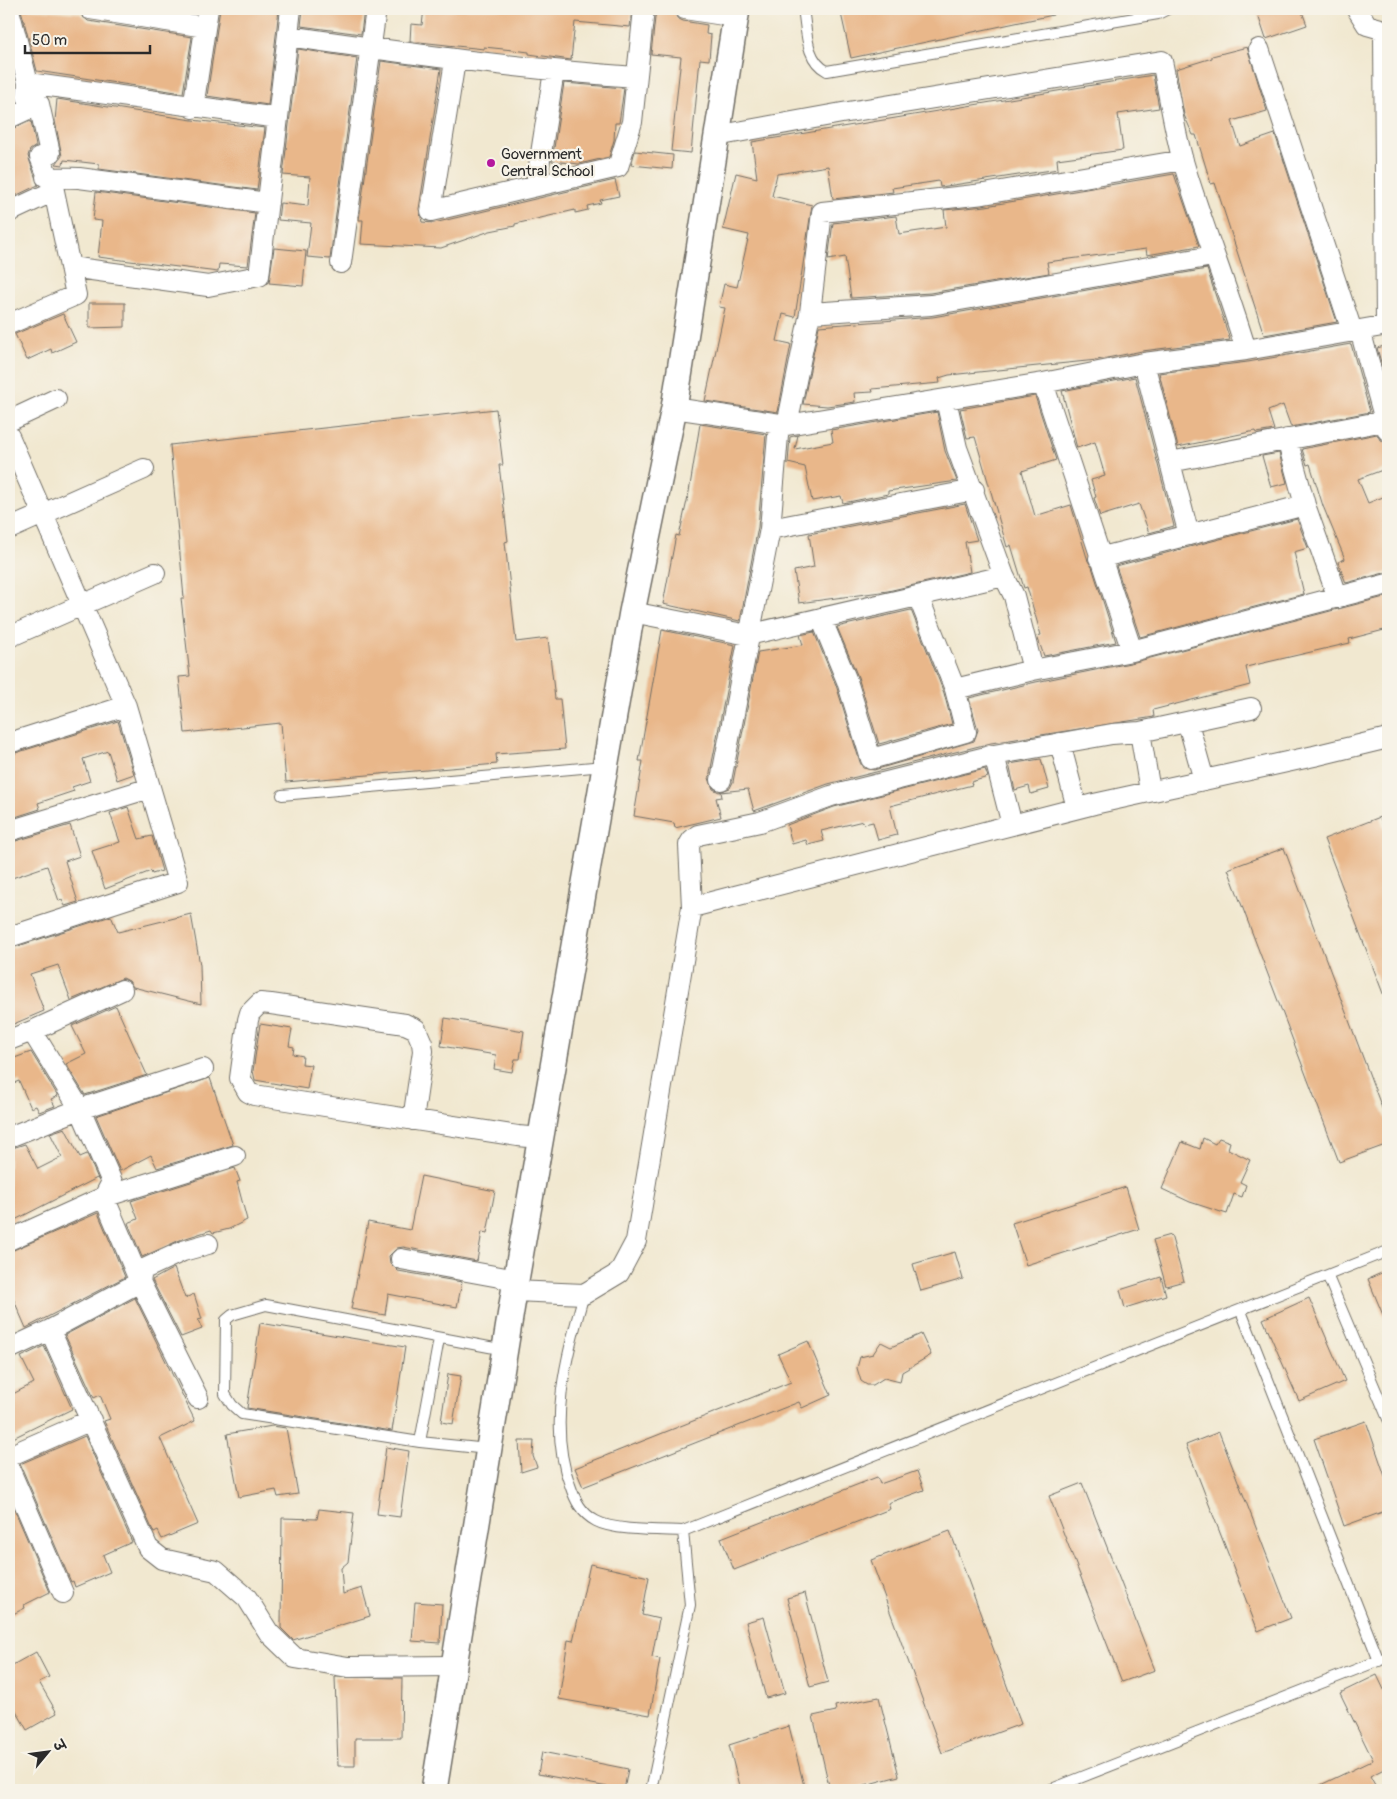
<svg xmlns="http://www.w3.org/2000/svg" width="1397" height="1799" font-family="Pangolin,'Playpen Sans Deva',sans-serif">
	<rect width="100%" height="100%" fill="#f7f3e8"/>
	<filter id="ink" filterUnits="userSpaceOnUse"><feTurbulence type="fractalNoise" baseFrequency=".02" numOctaves="2"/><feDisplacementMap in="SourceGraphic" scale="10" xChannelSelector="R" yChannelSelector="G"/><feConvolveMatrix kernelMatrix="1 2 1 2 8 2 1 2 1" color-interpolation-filters="sRGB"/></filter>
	<filter id="wash" filterUnits="userSpaceOnUse"><feTurbulence type="fractalNoise" baseFrequency=".0096" numOctaves="4" result="noise"/><feDisplacementMap in="SourceGraphic" scale="20" xChannelSelector="R" yChannelSelector="G"/><feGaussianBlur stdDeviation="1.12" result="paint"/><feColorMatrix in="noise" values="0 0 0 0 0 0 0 0 0 0 0 0 0 0 0 0 0 1.4 0 .05"/><feComposite in="paint" operator="in"/></filter>
	<g filter="url(#wash)">
		<rect width="100%" height="100%" fill="#f1e8d0"/>
		<g id="blocks">
			<path fill="#e9b78a" d="M27,9L79,13L88,21L192,37L183,93L37,71L21,10Z
				M220,9H279L268,105L207,96Z
				M303,9H364L361,34L301,26Z
				M424,9L454,11L455,9H632L630,27L575,22L571,60L529,54V52L513,50L484,47V49L410,41L411,24L422,25Z
				M656,9L674,11L677,18L683,21L707,25L706,34L711,35L709,60L700,59L691,153L671,151L681,57L651,54Z
				M840,9H1052L1053,15L851,58Z
				M1256,9H1301L1307,25L1266,39Z
				M1247,47L1267,111L1232,121L1240,146L1275,134L1337,322L1264,335L1215,183L1211,184L1196,135H1193L1184,115L1176,69L1212,58V56Z
				M298,49L357,58L330,259L307,257L311,223L278,220L280,203L308,206L310,177L283,175Z
				M381,61L441,69L419,209L422,222L434,223L615,180L619,196L600,200L601,203L587,206L588,210L575,213V210L515,224V226L490,231L441,248L361,244L363,220H359Z
				M1153,75L1159,108L1118,114L1123,150L1057,159L1058,169L940,187L939,181L892,188L893,192L833,199L828,166L777,174L772,196L812,205L795,317L783,314L777,341L791,344L778,412L705,401L725,308L719,307L724,284L737,287L749,235L723,229L736,173L757,178L752,142Z
				M9,77L16,91V102L9,105Z
				M564,83L624,88L619,123H615L614,140L609,157L579,164L552,161Z
				M57,99L192,120L265,128L257,190L99,169V164L64,160L63,165L56,164L62,156L55,121Z
				M31,121L36,146L30,150L28,156L38,185L9,199V130Z
				M635,151L673,155L672,169L631,165Z
				M1174,174L1199,246L1147,255L1146,249L1047,262L1049,273L930,293L851,298L845,257L828,260L833,223L896,216L899,234L946,227L944,210L986,206Z
				M96,192L255,213L248,266L219,264L218,272L98,257L102,221L93,220Z
				M274,248L306,251L303,286L269,283Z
				M1207,269L1230,340L1142,351L1097,360L949,375L939,378L940,383L872,389L873,392L854,393L855,402L827,406L803,404L819,326L933,317Z
				M89,303H125V327L89,328Z
				M63,314L76,342L52,353L51,349L27,360L15,334Z
				M1351,344L1370,412L1291,427L1283,405L1268,411L1274,430L1256,433L1255,431L1178,447L1159,373L1248,362Z
				M1388,345V387L1377,348Z
				M1135,377L1174,526L1149,533L1139,504L1100,516L1094,498L1096,497L1091,480L1105,476L1095,442L1077,448L1062,391Z
				M1035,396L1056,460L1022,471L1035,516L1071,505L1088,561L1092,567L1116,642L1044,656L1037,636L1041,635L1027,587L1024,588L1011,545L1007,547L975,437L967,438L960,409Z
				M496,409L503,465H499L508,541L505,542L516,642L548,638L555,699H560L565,749L496,754L497,764L286,782L281,723L185,733L179,677L190,676L181,598H184L170,445Z
				M937,412L945,451L957,481L888,491V494L843,503L841,496L812,501L805,467L788,463L790,437L798,435L795,449L833,442L831,430Z
				M700,424L766,434L758,527L740,621L663,604L676,535L679,536L689,492Z
				M1377,434L1380,440L1388,443V468L1358,479L1368,503L1388,495V572L1346,583L1338,562L1345,559L1323,506L1310,464L1307,465L1302,449Z
				M1279,453L1287,483L1271,487L1262,456Z
				M965,504L977,540L965,542L970,572L888,591L799,603L794,571L814,567L809,534Z
				M1297,519L1308,548L1294,552L1304,594L1140,637L1116,566Z
				M1388,596V629L1349,639L1350,643L1246,667L1250,685L1153,710L1154,717L991,743L828,784L754,811L748,789L721,792L722,797L716,798L721,817L675,828L674,823L634,816L643,761H639L662,630L735,645L709,778L713,789L719,792L730,788L733,782L758,652L803,645L800,635L814,632L836,685L860,762L863,768L874,770L974,741L978,730L969,698L1036,682L1135,662Z
				M911,610L944,693L952,724L879,744L858,677L837,627Z
				M118,721L134,774L117,780L108,751L83,759L90,781L72,787L74,791L38,803L40,809L9,819V755Z
				M1041,759L1049,789L1031,794L1029,786L1015,790L1009,764Z
				M985,769L988,777L971,782L972,785L890,806L897,835L878,840L873,822L864,824L863,821L821,831L824,841L808,845L806,840L792,844L787,825L834,807Z
				M128,807L139,839L152,836L162,871L152,874L151,871L105,889L92,851L120,842L110,813Z
				M1380,817L1388,839L1387,1004L1324,839Z
				M70,825L80,856L65,861L78,902L65,906L62,900L59,901L47,866L9,879V843Z
				M1284,848L1388,1124V1144L1339,1162L1228,869Z
				M191,914L200,965L201,1004L133,987L129,981L123,978L71,1000L58,965L30,974L44,1011L9,1026V949L111,916L118,932Z
				M116,1006L147,1075L85,1095L66,1064L86,1054L72,1026Z
				M445,1018L524,1031L520,1059H515L512,1072L494,1069L496,1055L441,1046Z
				M260,1024L292,1029L289,1046L294,1047L293,1054L303,1056L302,1064L311,1065L307,1089L255,1080L253,1071Z
				M31,1052L58,1096L51,1099L55,1106L39,1112L36,1106L31,1108L19,1081L9,1085V1060Z
				M210,1078L233,1145L157,1168L151,1155L120,1171L96,1116Z
				M65,1128L80,1157L87,1154L99,1181L97,1178L9,1223V1149L25,1144L38,1169L62,1157L50,1133Z
				M1203,1138L1215,1144L1219,1138L1230,1142L1228,1149L1250,1160L1240,1182L1246,1185L1242,1197L1234,1194L1227,1214L1190,1202L1162,1189L1182,1142L1200,1149Z
				M235,1168L240,1181L237,1182L247,1220L229,1229L213,1233L211,1230L180,1240L142,1257L128,1223L138,1219L131,1201Z
				M421,1176L495,1191L487,1233L482,1232L477,1261L403,1247L397,1248L389,1256L390,1263L398,1271L462,1282L457,1307L388,1294L385,1315L351,1309L368,1222L410,1230Z
				M1126,1187L1139,1229L1026,1265L1012,1223Z
				M98,1213L125,1277L26,1328L9,1289V1252Z
				M1171,1235L1184,1281L1166,1286L1153,1240Z
				M955,1252L963,1279L921,1291L913,1264Z
				M174,1268L185,1298L194,1294L202,1319L198,1320L202,1329L181,1337L152,1280Z
				M1388,1270V1327L1368,1279Z
				M1161,1277L1166,1295L1125,1308L1120,1290Z
				M135,1298L195,1421L160,1438L198,1524L162,1539L158,1531L154,1533L104,1421L110,1419L100,1395L94,1398L65,1335Z
				M1309,1298L1345,1381L1299,1401L1263,1319Z
				M260,1323L405,1347L392,1431L247,1408Z
				M921,1334L931,1355L902,1372L900,1382L884,1378L873,1385H867L861,1381L857,1368L860,1357L873,1354L881,1342L891,1347Z
				M808,1341L831,1395L802,1408L799,1402L583,1487L575,1468L791,1382L778,1354Z
				M44,1346L72,1409L9,1440V1396L34,1383L21,1357Z
				M448,1374L461,1376L453,1424L441,1422Z
				M1366,1421L1388,1485V1510L1344,1526L1314,1439Z
				M272,1426L286,1428L298,1494L278,1497L276,1490L239,1497L227,1434Z
				M1219,1432L1291,1618L1258,1631L1186,1445Z
				M85,1436L132,1542L103,1555L110,1572L75,1587L73,1581L71,1582L20,1464Z
				M519,1441H534L533,1456L537,1467L521,1472Z
				M386,1447L409,1451L400,1517L377,1514Z
				M917,1471L924,1490L888,1503L890,1509L734,1570L721,1538L877,1477L880,1484Z
				M1082,1483L1155,1670L1122,1682L1049,1496Z
				M9,1497L50,1592L24,1605L25,1608L9,1616Z
				M319,1509L354,1513L348,1562L341,1568L343,1594L362,1588L370,1616L293,1640L281,1628L282,1518L317,1519Z
				M950,1531L1021,1724L942,1753L871,1560Z
				M590,1564L649,1577L642,1615L659,1619L652,1657L660,1659L650,1715L559,1699L568,1640L573,1641Z
				M805,1593L828,1682L810,1687L787,1598Z
				M415,1602L442,1604L440,1643L412,1641Z
				M764,1617L785,1693L766,1698L746,1622Z
				M36,1652L49,1677L39,1682L57,1713L27,1730L9,1698V1667Z
				M1377,1675L1388,1698V1767L1370,1776L1375,1785L1364,1790H1310L1373,1760L1340,1693Z
				M335,1677L402,1678L401,1738H355V1766H338Z
				M879,1697L899,1776L846,1790H830L813,1716L836,1711L835,1706Z
				M789,1726L805,1790H740L729,1745Z
				M542,1752L628,1769L624,1790L538,1774Z"/>
		</g>
	</g>
	<g filter="url(#ink)">
		<use href="#blocks" fill-opacity="0" stroke="#706d65" stroke-width="1"/>
		<g fill="none" stroke-linecap="round" stroke-linejoin="round">
			<g stroke="#706d65" stroke-width="12">
				<path id="service" d="M803,9C807,30 805,60 827,71L1158,14L1168,9
					M282,795L604,766
					M1328,1277L1388,1419
					M584,1294C567,1355 547,1424 570,1485C575,1500 581,1513 596,1521C614,1531 661,1530 683,1531L1388,1251
					M1241,1311L1379,1661
					M420,1442L439,1339
					M488,1449L420,1442L242,1414L232,1405L225,1394L226,1320L232,1315L266,1305L505,1350
					M651,1790L690,1605L683,1531
					M1049,1790L1388,1657"/>
			</g>
			<g stroke="#706d65" stroke-width="22">
				<path id="minor" d="M90,9L205,27
					M685,9L736,17
					M1357,9L1367,25L1388,31
					M9,10L28,83L27,97
					M1384,31L1386,325
					M288,36C404,53 519,69 636,77
					M1259,49L1352,331
					M455,61L431,211L618,167L632,122L644,9
					M28,83L278,118
					M193,108L208,9
					M9,118L39,104L50,153L40,157L54,191L76,295L9,324
					M716,136L842,113L1162,61C1169,94 1174,129 1183,161C1202,225 1227,286 1246,350
					M46,177L79,178L268,203
					M536,185L554,71
					M9,212L54,191
					M341,263L376,9
					M70,267L208,286L259,276L291,9
					M810,313L931,305L1213,256
					M1360,330L1388,431
					M1144,363L1189,535
					M1043,383L1132,651
					M946,400L957,448L1004,576L1014,596L1033,670
					M674,408L787,425L1043,383L1144,363L1246,350L1388,325
					M9,421L56,399
					M787,425L810,313L822,212L984,194L1183,160
					M9,436L126,706L178,882L9,937
					M1287,439L1305,505L1338,598
					M1170,462L1384,421
					M9,529L144,469
					M770,529L974,490
					M1099,558L1305,505
					M632,612L748,635L1004,576
					M821,618L847,681L871,759L966,732L955,689L918,596
					M9,637L155,573
					M955,689L1033,670L1132,651L1388,584
					M1188,723L1204,780
					M1140,732L1150,791
					M9,743L126,706
					M1060,743L1077,808
					M994,755L1012,825
					M721,780L770,529L779,424
					M9,831L150,788
					M692,907L689,845L692,840L698,835L760,822L831,796L994,755L1112,734L1140,732L1251,708
					M32,1031L80,1109L112,1182L104,1197L140,1282L198,1398
					M9,1040L32,1031L122,990
					M413,1120L423,1051L422,1043L416,1029L405,1024L271,1004L260,1003L250,1013L248,1020L240,1078L248,1092L254,1095L518,1136L540,1138
					M9,1137L80,1109L203,1069
					M9,1240L104,1197L235,1156
					M401,1259L516,1280
					M514,1291L584,1294L619,1273L636,1241L692,907L1094,804L1314,756L1388,738
					M50,1330L148,1548L162,1559L216,1571L247,1598L269,1633L295,1658L348,1667L452,1666
					M9,1349L50,1330L140,1282L142,1270L183,1251L208,1244
					M9,1456L91,1420
					M9,1468L63,1593"/>
			</g>
			<g stroke="#706d65" stroke-width="28">
				<path id="tertiary" d="M434,1790L516,1280L632,612L674,408L737,9"/>
			</g>
			<use href="#service" stroke="#fff" stroke-width="10"/>
			<use href="#minor" stroke="#fff" stroke-width="20"/>
			<use href="#tertiary" stroke="#fff" stroke-width="25"/>
		</g>
	</g>
	<circle fill="#b5179e" stroke="#f7f3e8" stroke-width="2" cx="491" cy="163" r="5"/>
	<g text-anchor="middle" dominant-baseline="central" stroke-width="4.5" stroke-linejoin="round" paint-order="stroke">
		<g font-size="15" fill="#2b2b2b" stroke="#f7f3e8" text-anchor="start">
			<text x="501" y="154">Government<tspan x="501" dy="17">Central School</tspan></text>
		</g>
	</g>
	<rect width="1397" height="1799" fill="none" stroke="#f7f3e8" stroke-width="30"/>
	<g transform="translate(48 1752) rotate(61)" stroke="#f7f3e8" stroke-width="4" paint-order="stroke">
	<path d="M0-4L9 19L0 12L-9 19Z" fill="#2b2b2b"/>
	<text y="-8" font-size="14" font-weight="bold" text-anchor="middle" fill="#2b2b2b">उ</text>
	</g>
	<path d="M25 45v8h125v-8" fill="none" stroke="#2b2b2b" stroke-width="2.5"/>
	<text x="32" y="45" font-size="15" fill="#2b2b2b" stroke="#f7f3e8" stroke-width="4" paint-order="stroke">50 m</text>
</svg>
